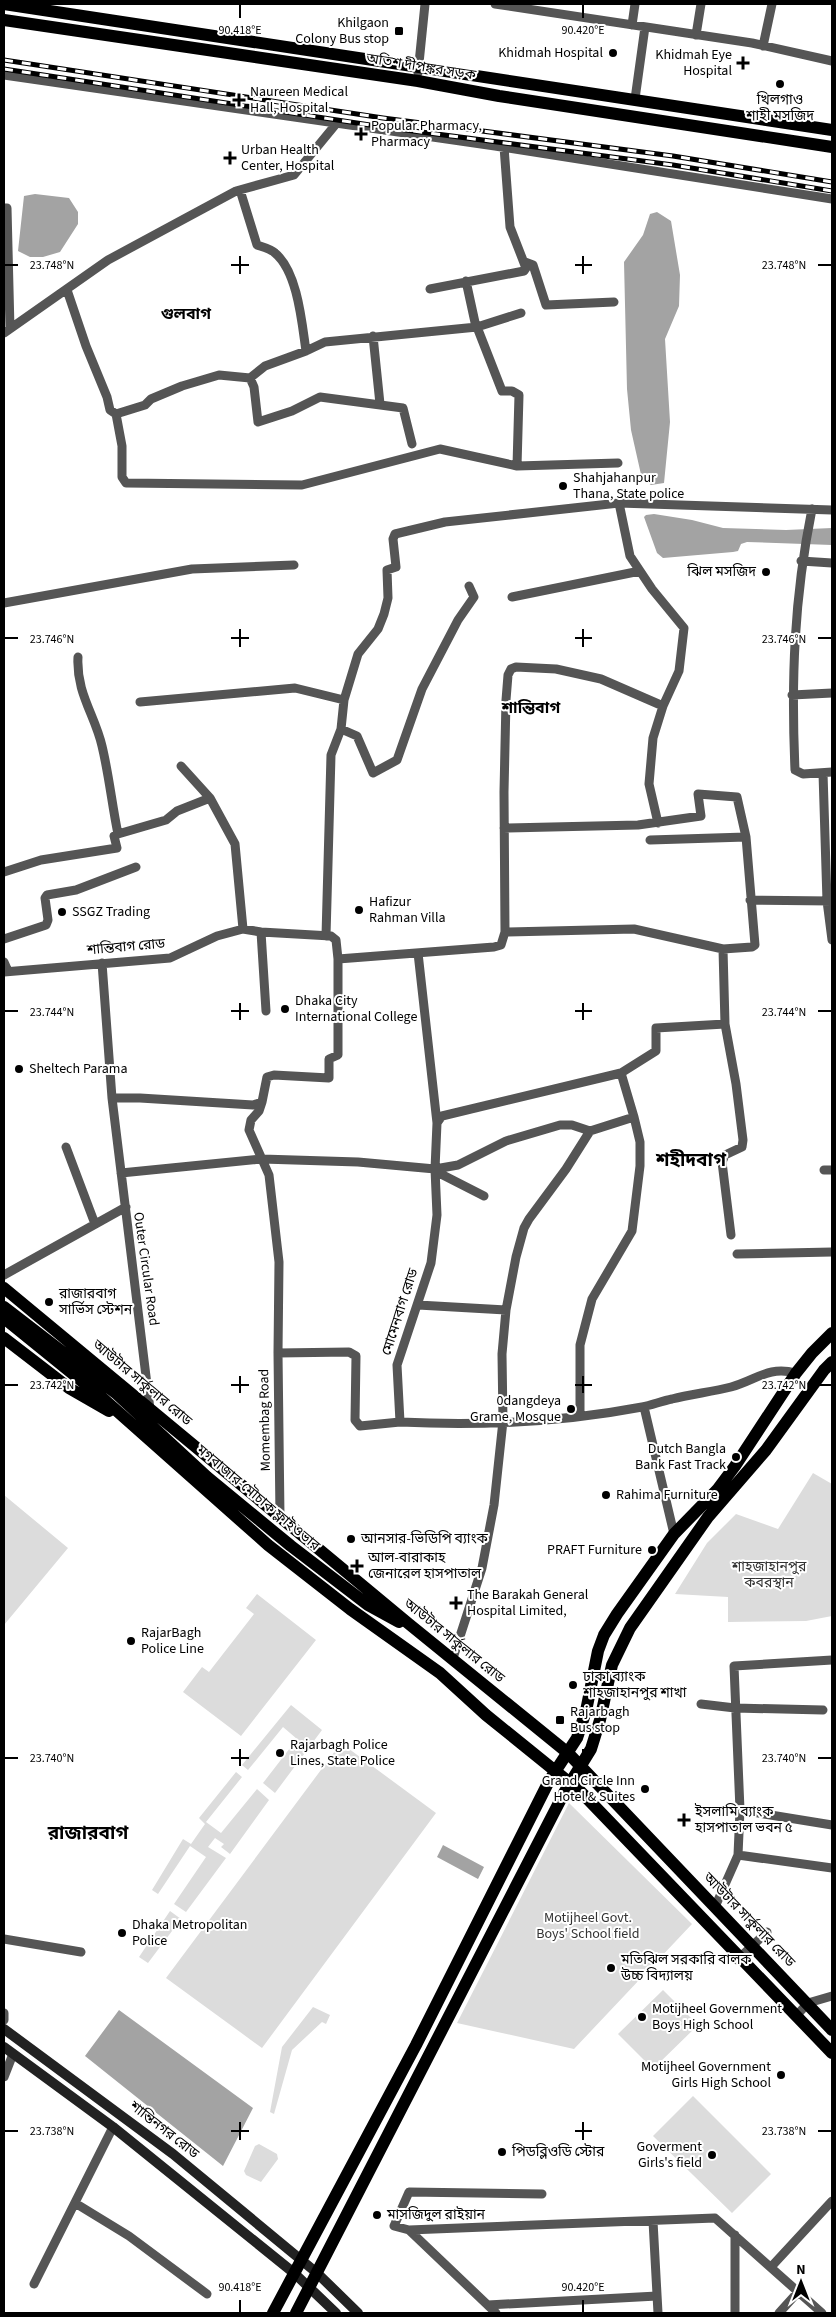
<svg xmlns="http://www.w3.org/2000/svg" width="836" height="2317" font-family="'Source Sans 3','Noto Sans Bengali',sans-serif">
	<rect width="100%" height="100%" fill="#fff"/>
	<path fill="#dcdcdc" d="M813,1473L832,1484V1616L806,1621L728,1622V1597L675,1594L707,1543L736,1514L778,1529Z
		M4,1495L68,1548L4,1625Z
		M257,1594L316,1640L241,1736L183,1692L202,1667L209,1672L254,1614L246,1608Z
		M291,1705L322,1730L275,1793L263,1783L297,1739L283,1727L248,1770L242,1765Z
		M341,1743L436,1813L262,2048L166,1978Z
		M236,1772L242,1777L206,1822L221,1833L257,1789L269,1800L230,1854L221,1847L224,1844L215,1838L208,1847L226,1858L186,1912L174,1904L206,1857L190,1846L158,1894L152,1890L183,1839L191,1844L205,1824L199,1818Z
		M569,1803L692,1924L574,2049L457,2023Z
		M170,1911L181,1919L148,1963L139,1957Z
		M663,1990L698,2025L653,2069L618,2034Z
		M313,2007L330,2015L326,2024L322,2022L292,2050L274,2114L270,2112L282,2047Z
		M693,2096L771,2174L732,2213L653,2136Z
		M259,2144L277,2154L278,2159L261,2182L246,2175L244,2171L255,2146Z"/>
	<path fill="#a3a3a3" d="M35,194L69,198L78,212V224L60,252L43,257H30L18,251L24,196Z
		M657,212L671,221L680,275L679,306L665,339L670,422L664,483L651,485L642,479L631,430L627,389L624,262L643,235L650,214Z
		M654,514L692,520L723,528L786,530L832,528V545L747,542L741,544L738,551L733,552L663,558L657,553L644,517L646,515Z
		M443,1845L484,1867L478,1879L437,1857Z
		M119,2010L253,2108L223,2166L85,2056Z"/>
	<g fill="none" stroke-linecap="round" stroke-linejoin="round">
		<path stroke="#555" stroke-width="9" d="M495,4L752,43L832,61
			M632,25L635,4
			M696,35L701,4
			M763,46L772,4
			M418,73L425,4
			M4,75L495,146L832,199
			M635,99L645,27
			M240,190L257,245C263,247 271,249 275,253C298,272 302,324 306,351
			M4,208H7L10,329
			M525,262L533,265L546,305L614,302
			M466,281L476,327
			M430,289L524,271L526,268L510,227L504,147
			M67,290L86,346L107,397L110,410L116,414
			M477,327L502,391H512L519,395L517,466
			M4,333L108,260L184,219L236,191L294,175L336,124
			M373,336L380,404
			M250,378L265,366L306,351L325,342L477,327L521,313
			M412,444L403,408L320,397L292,411L258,422L254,387L250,378L219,375L182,386L151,399L145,405L116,414L122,446V477L126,483L302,485L440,449L517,466L618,463
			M619,503L630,556L652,589L684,628L679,671L663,706L653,738L649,784L658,823
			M812,509C794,598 791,680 795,770L803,774L832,772
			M801,561L832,563
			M469,586L474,597L458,620L422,689L397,760L373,773L357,736L341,729L344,700L358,654L378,629L384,614L388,598L387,570L396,567L393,539L395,534L445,522L619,503L832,510
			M512,597L640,571
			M4,603L192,569L294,565
			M78,657C76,693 95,715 102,746C109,775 112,805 118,834L166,820L177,811L210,798
			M792,695L832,693
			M140,702L295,688L344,700
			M181,766L210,798L235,844L243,929
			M823,773L827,901L832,940
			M650,840L746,837
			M4,872L41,860L117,848L114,836L118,834
			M750,900L832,901
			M261,932L266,1011
			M505,932L504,792L506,700L508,675L511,669L516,667L556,669L601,679L663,706
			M326,936L331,755L341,729
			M4,939L46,925L48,920L45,898L47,895L76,890L136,867
			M723,949L725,1024L736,1084L743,1140L742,1147L725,1155L722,1162L731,1235
			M418,953L437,1123
			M4,962L8,971
			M102,963L112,1098L150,1409
			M4,972L170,958L217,936L243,929L261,932L331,936L336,940L338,959L494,947L501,945L505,932L634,929L723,949L752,947L755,945L746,837L737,797L698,794L701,816L638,825L504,828
			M621,1073L656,1051V1028L725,1024
			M112,1098H140L253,1105L262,1102L267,1077L274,1075L329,1078V1059L338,1055V959
			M262,1102L259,1111L251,1120L249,1130L269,1175L279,1262L278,1353L349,1352L356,1356L355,1420L360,1426L400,1422L397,1365L431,1263L437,1215L435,1169L458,1165L506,1141L560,1125H572L590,1131
			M66,1147L95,1224
			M824,1170H832
			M435,1171L484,1196
			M121,1173L262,1159L358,1162L435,1169L437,1123L442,1116L621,1073L634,1117L590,1131L566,1169L529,1219L524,1228L516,1257L506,1310L502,1354L503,1421L494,1505L482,1568L453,1658
			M737,1254L832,1252
			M4,1275L126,1207
			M418,1305L506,1310
			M278,1353L280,1517
			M644,1407L674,1534
			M580,1416V1345L592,1299L632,1231L640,1166V1142L634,1117
			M400,1422C480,1426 563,1422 642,1407C652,1405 662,1401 672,1399C691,1394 712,1392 731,1387C757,1380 767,1366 796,1373
			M832,1660L734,1666L740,1810L738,1855L832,1868
			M701,1704L735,1708L823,1710
			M740,1810L832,1825
			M715,1907L738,1855
			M4,1939L81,1952
			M737,1960L767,1932
			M4,2013V2020
			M797,2015L808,2003L832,1996
			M4,2077L13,2054
			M75,2203L129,2236L207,2294
			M653,2221L658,2313
			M409,2230L394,2226L409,2192L542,2194
			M735,2235V2313
			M771,2267L832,2201
			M34,2284L113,2127
			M488,2305L657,2296
			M496,2313L409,2230L715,2218L822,2313
			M779,2313L798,2292"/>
		<path stroke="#222" stroke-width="10" d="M4,2029L173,2154L317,2273L358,2313
			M4,2047L113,2127L294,2273L336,2313"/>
		<path stroke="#000" stroke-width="12" d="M4,4L832,130
			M4,20L418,81L499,96L832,147
			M4,1288L409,1624L568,1753L832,2030
			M4,1307L117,1394L207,1477L291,1546L368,1605L399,1622
			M4,1318L99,1395L268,1545L350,1609L440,1673L486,1715L580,1791L832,2053
			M4,1338L69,1388L109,1411
			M273,2313L416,2045L549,1781L577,1738L586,1711L598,1651L604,1635L617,1614L674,1534L717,1490L735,1466L796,1373L812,1353L832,1333
			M296,2313L564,1793L591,1749L600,1720L612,1665L630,1628L708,1517L766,1450L824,1370L832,1362"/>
		<g stroke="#000" stroke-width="5">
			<path id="rail" d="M4,60L383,118L673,156L832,182
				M4,69L383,127L673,165L832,191"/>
		</g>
		<use href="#rail" stroke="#fff" stroke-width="3" stroke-dasharray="9" stroke-linecap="butt"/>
	</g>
	<path fill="none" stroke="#000" stroke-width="2" d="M240,5V18M583,5V18M240,256V274M583,256V274M5,265H18M231,265H249M575,265H592M818,265H831M240,629V647M583,629V647M5,638H18M231,638H249M575,638H592M818,638H831M240,1003V1020M583,1003V1020M5,1011H18M231,1011H249M575,1011H592M818,1011H831M240,1376V1393M583,1376V1393M5,1385H18M231,1385H249M575,1385H592M818,1385H831M240,1749V1766M583,1749V1766M5,1758H18M231,1758H249M575,1758H592M818,1758H831M240,2122V2140M583,2122V2140M5,2131H18M231,2131H249M575,2131H592M818,2131H831M240,2300V2312M583,2300V2312"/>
	<g fill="#000" stroke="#fff" stroke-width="2">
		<rect x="394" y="26" width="10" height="10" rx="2.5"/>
		<circle cx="613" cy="53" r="5"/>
		<path d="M740.5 55.5h5v5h5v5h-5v5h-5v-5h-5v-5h5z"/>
		<circle cx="780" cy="84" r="5"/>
		<path d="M236.5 92.5h5v5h5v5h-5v5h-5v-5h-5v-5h5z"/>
		<path d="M358.5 126.5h5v5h5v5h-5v5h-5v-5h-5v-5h5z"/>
		<path d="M227.5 150.5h5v5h5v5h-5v5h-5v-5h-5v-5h5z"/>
		<circle cx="563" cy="486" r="5"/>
		<circle cx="766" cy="572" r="5"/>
		<circle cx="359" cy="910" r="5"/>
		<circle cx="62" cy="912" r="5"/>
		<circle cx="285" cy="1009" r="5"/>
		<circle cx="19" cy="1069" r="5"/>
		<circle cx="49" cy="1302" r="5"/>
		<circle cx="571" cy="1409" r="5"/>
		<circle cx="736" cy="1457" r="5"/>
		<circle cx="606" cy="1495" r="5"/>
		<circle cx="351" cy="1539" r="5"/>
		<circle cx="652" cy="1550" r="5"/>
		<path d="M354.5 1558.5h5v5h5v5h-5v5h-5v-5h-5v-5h5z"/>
		<path d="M453.5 1595.5h5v5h5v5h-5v5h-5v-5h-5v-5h5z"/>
		<circle cx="131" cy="1641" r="5"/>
		<circle cx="573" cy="1685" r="5"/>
		<rect x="555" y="1715" width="10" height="10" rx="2.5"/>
		<circle cx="280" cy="1753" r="5"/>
		<circle cx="645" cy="1789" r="5"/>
		<path d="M681.5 1812.5h5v5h5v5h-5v5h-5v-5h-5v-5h5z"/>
		<circle cx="122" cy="1933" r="5"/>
		<circle cx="611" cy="1968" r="5"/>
		<circle cx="642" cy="2017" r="5"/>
		<circle cx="781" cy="2075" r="5"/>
		<circle cx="502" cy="2152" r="5"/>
		<circle cx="712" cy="2155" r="5"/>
		<circle cx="377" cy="2215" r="5"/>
	</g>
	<g text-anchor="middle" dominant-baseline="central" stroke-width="4" stroke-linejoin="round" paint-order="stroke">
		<g font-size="14" fill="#000" stroke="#fff" text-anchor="start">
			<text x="389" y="23" text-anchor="end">Khilgaon<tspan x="389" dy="16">Colony Bus stop</tspan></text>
			<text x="603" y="53" text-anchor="end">Khidmah Hospital</text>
			<text x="732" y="55" text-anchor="end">Khidmah Eye<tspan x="732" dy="16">Hospital</tspan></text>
			<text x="250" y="92">Naureen Medical<tspan x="250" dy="16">Hall, Hospital</tspan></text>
			<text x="780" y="100" text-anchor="middle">খিলগাও<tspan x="780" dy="16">শাহী মসজিদ</tspan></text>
			<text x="371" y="126">Popular Pharmacy,<tspan x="371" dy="16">Pharmacy</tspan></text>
			<text x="241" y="150">Urban Health<tspan x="241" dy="16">Center, Hospital</tspan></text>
			<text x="573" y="478">Shahjahanpur<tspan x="573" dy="16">Thana, State police</tspan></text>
			<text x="756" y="572" text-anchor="end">ঝিল মসজিদ</text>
			<text x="369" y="902">Hafizur<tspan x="369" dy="16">Rahman Villa</tspan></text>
			<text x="72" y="912">SSGZ Trading</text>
			<text x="295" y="1001">Dhaka City<tspan x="295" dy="16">International College</tspan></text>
			<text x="29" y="1069">Sheltech Parama</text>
			<text x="59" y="1294">রাজারবাগ<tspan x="59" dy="16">সার্ভিস স্টেশন</tspan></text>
			<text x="561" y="1401" text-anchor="end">0dangdeya<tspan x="561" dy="16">Grame, Mosque</tspan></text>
			<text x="726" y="1449" text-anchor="end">Dutch Bangla<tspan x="726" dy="16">Bank Fast Track</tspan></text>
			<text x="616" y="1495">Rahima Furniture</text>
			<text x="361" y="1539">আনসার-ভিডিপি ব্যাংক</text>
			<text x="642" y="1550" text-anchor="end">PRAFT Furniture</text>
			<text x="368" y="1558">আল-বারাকাহ<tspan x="368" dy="16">জেনারেল হাসপাতাল</tspan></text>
			<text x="467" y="1595">The Barakah General<tspan x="467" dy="16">Hospital Limited,</tspan></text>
			<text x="141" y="1633">RajarBagh<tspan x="141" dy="16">Police Line</tspan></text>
			<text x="583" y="1677">ঢাকা ব্যাংক<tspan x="583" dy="16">শাহজাহানপুর শাখা</tspan></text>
			<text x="570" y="1712">Rajarbagh<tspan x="570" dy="16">Bus stop</tspan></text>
			<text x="290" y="1745">Rajarbagh Police<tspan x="290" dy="16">Lines, State Police</tspan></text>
			<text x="635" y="1781" text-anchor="end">Grand Circle Inn<tspan x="635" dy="16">Hotel &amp; Suites</tspan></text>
			<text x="695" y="1812">ইসলামি ব্যাংক<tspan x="695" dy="16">হাসপাতাল ভবন ৫</tspan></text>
			<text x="132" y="1925">Dhaka Metropolitan<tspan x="132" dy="16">Police</tspan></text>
			<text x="621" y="1960">মতিঝিল সরকারি বালক<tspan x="621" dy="16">উচ্চ বিদ্যালয়</tspan></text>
			<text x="652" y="2009">Motijheel Government<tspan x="652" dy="16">Boys High School</tspan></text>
			<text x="771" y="2067" text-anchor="end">Motijheel Government<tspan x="771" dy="16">Girls High School</tspan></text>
			<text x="702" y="2147" text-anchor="end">Goverment<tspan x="702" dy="16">Girls's field</tspan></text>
			<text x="512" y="2152">পিডব্লিওডি স্টোর</text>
			<text x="387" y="2215">মাসজিদুল রাইয়ান</text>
		</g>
		<g font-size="14" fill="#000" stroke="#fff">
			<text transform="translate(421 67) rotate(9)">অতিশ দীপঙ্কর সড়ক</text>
			<text transform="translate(126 947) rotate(-5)">শান্তিবাগ রোড</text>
			<text transform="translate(146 1269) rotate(82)">Outer Circular Road</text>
			<text transform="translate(400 1312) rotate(-72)">মোমেনবাগ রোড</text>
			<text transform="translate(142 1383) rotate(40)">আউটার সার্কুলার রোড</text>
			<text transform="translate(265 1420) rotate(-91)">Momembag Road</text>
			<text transform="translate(258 1498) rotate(40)">মগবাজার-মৌচাক ফ্লাইওভার</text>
			<text transform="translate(454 1641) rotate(39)">আউটার সার্কুলার রোড</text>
			<text transform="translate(749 1920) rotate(46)">আউটার সার্কুলার রোড</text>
			<text transform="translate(164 2130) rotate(38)">শান্তিনগর রোড</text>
		</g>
		<g font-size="14" fill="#333" stroke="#fff">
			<text x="769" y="1567">শাহজাহানপুর<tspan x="769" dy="16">কবরস্থান</tspan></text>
			<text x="588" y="1918">Motijheel Govt.<tspan x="588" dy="16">Boys' School field</tspan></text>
		</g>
		<g font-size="16" font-weight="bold" fill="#000" stroke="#fff">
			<text x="186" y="314">গুলবাগ</text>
			<text x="531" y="708">শান্তিবাগ</text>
		</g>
		<g font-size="19" font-weight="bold" fill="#000" stroke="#fff">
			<text x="691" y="1160">শহীদবাগ</text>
			<text x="88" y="1833">রাজারবাগ</text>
		</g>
	</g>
	<g font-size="12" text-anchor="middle" fill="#000" stroke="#fff" stroke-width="4" stroke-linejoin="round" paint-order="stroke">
		<text x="240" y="34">90.418°E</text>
		<text x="583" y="34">90.420°E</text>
		<text x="52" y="269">23.748°N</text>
		<text x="784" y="269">23.748°N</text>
		<text x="52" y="643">23.746°N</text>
		<text x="784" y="643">23.746°N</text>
		<text x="52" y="1016">23.744°N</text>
		<text x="784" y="1016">23.744°N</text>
		<text x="52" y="1389">23.742°N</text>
		<text x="784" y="1389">23.742°N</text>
		<text x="52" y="1762">23.740°N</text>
		<text x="784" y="1762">23.740°N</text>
		<text x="52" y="2135">23.738°N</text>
		<text x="784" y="2135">23.738°N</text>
		<text x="240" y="2291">90.418°E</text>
		<text x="583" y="2291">90.420°E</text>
	</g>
	<rect width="836" height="2317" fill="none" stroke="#000000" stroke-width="10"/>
	<g transform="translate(801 2282)" stroke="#ffffff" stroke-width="4" paint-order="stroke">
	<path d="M0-4L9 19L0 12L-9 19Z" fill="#000000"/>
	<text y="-8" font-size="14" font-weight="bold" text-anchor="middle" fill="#000000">N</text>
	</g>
</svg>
